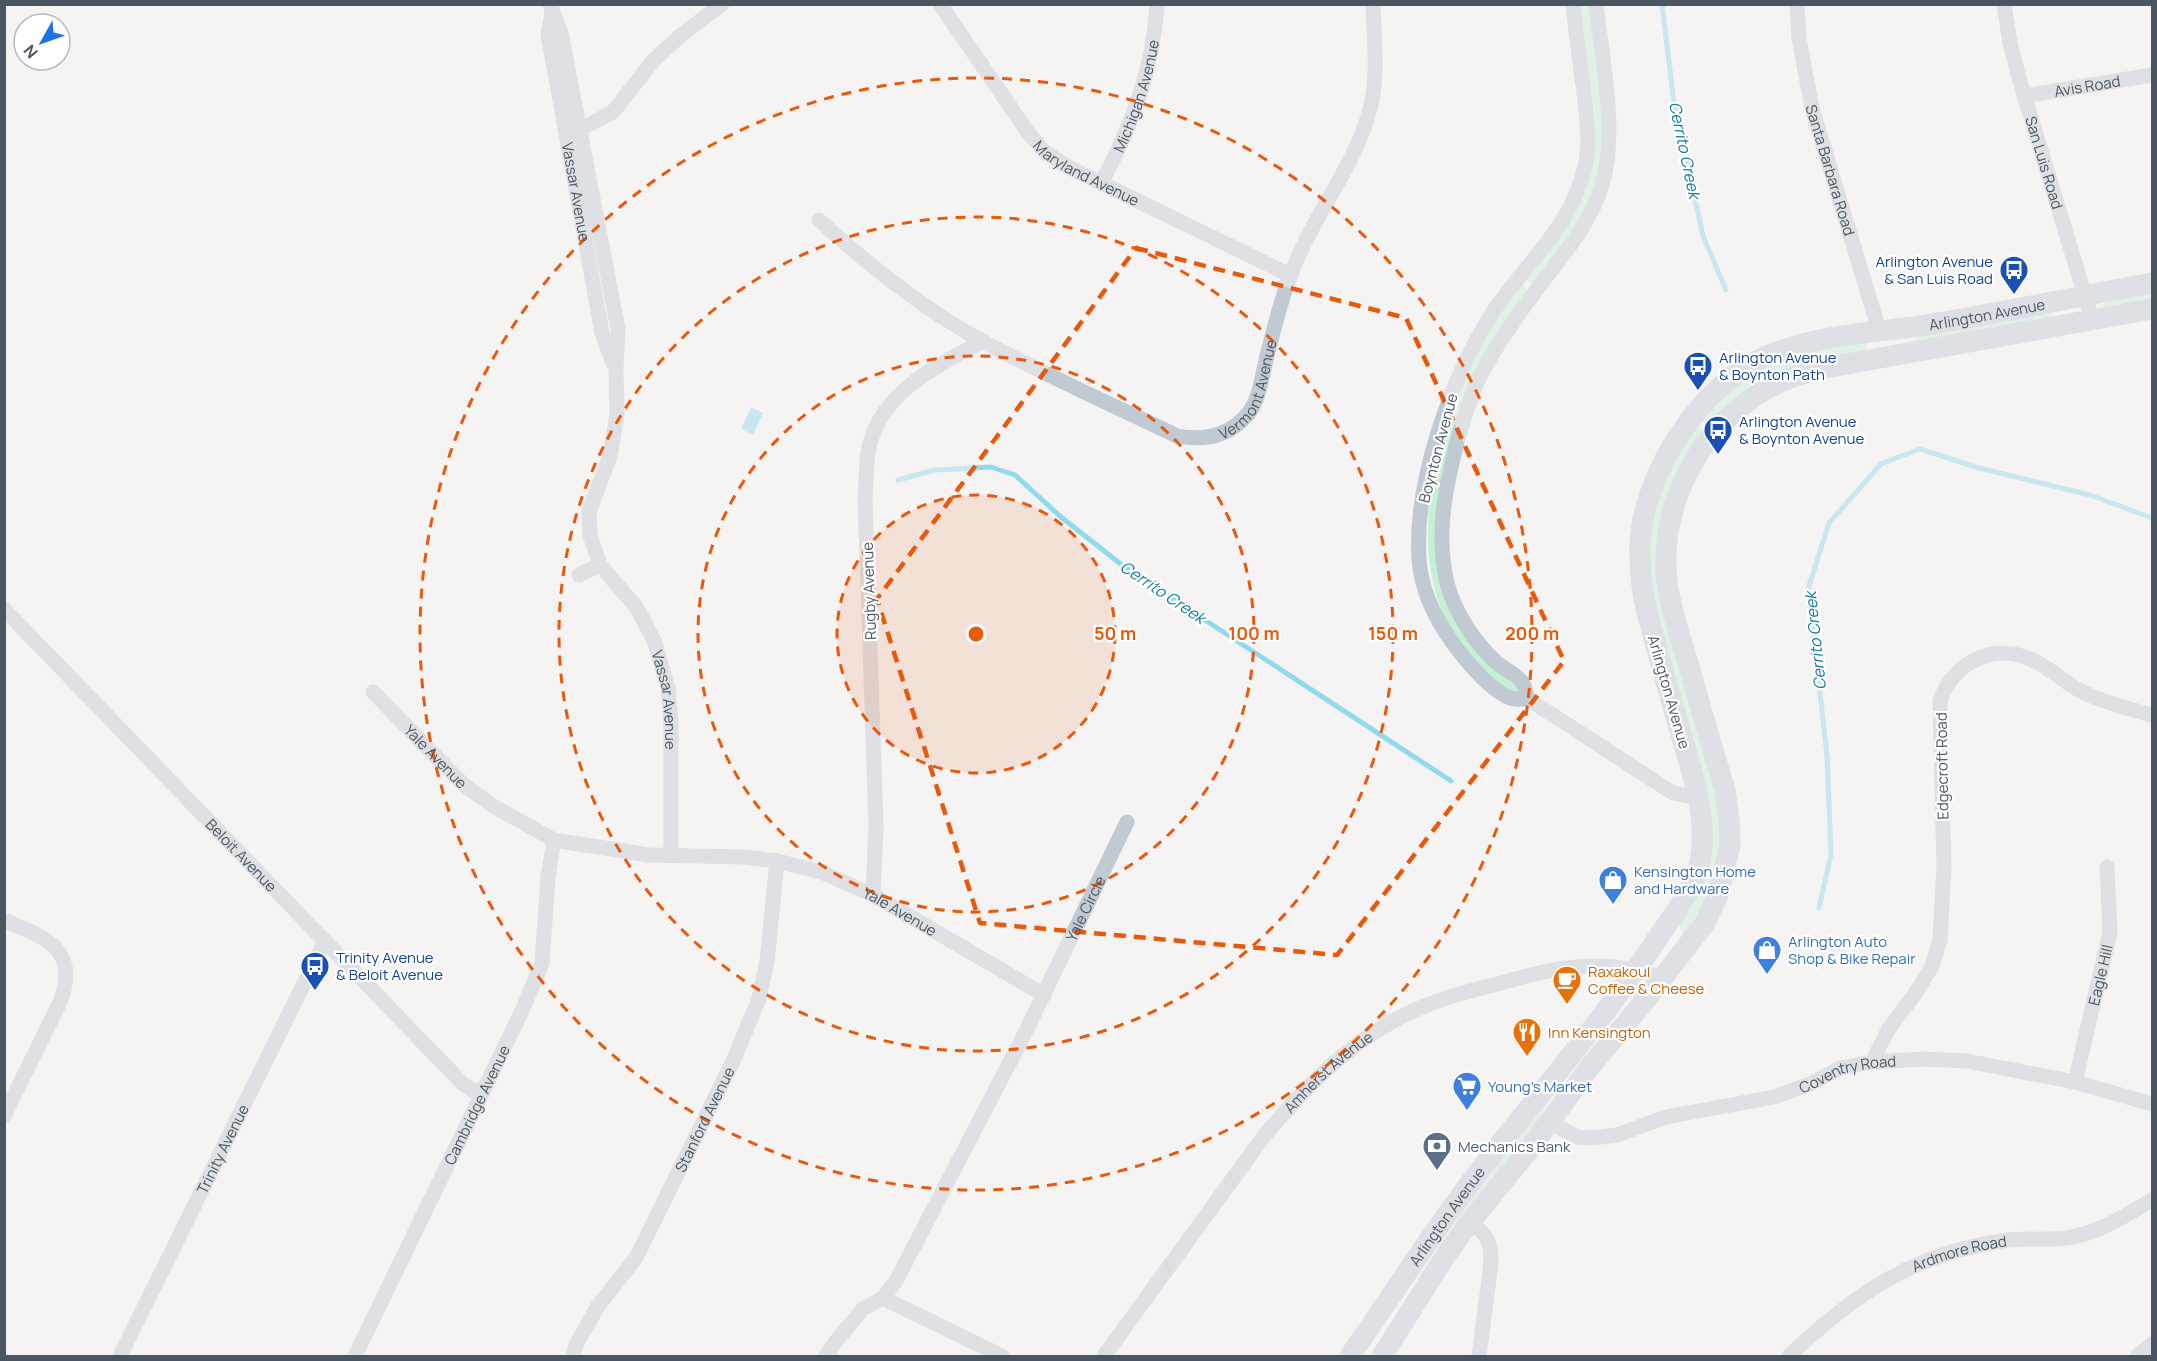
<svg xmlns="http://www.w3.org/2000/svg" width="2157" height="1361" font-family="Manrope,sans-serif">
	<rect width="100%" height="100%" fill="#f5f3f3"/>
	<path fill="#c3f1d5" d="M1579,5H1590L1604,122L1597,185L1574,232L1533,285L1526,279L1595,143L1594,107Z
		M1522,286L1529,290L1460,413L1441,578L1498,672L1516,686L1518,692L1514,694C1495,680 1474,665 1460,645C1410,571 1426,479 1457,400C1466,378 1475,355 1488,334C1498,317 1510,302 1522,286Z
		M2152,291V304L2104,308L2103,303Z
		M2051,311L2054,321L1912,343L1919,337Z
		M1865,339L1867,354L1812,366L1709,427L1699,419L1739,381L1778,360Z
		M1695,423L1706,432L1662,541L1726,834L1710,903L1684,933L1680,930L1679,923L1704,877L1650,592L1648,539L1657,492Z
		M1555,1092L1524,1143L1449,1230L1458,1215Z"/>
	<path fill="#90daee" d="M751,407L763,413L753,435L741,429Z"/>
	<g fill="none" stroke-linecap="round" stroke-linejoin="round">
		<path stroke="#90daee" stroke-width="5" d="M1662,4L1674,103L1703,236L1726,290
			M898,480L935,470L991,467L1015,475L1061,517L1127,569L1451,781
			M1819,908L1831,854L1827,755L1808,589L1829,523L1881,464L1920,449L1979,468L2090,495L2152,518"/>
		<g stroke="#c1cad2" stroke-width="15">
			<path id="s1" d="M550,4L561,33L618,329L616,369L617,415L610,456L589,512L590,535L600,565L637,608L655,643L668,688L671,725V855"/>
			<path id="s2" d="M940,4L1027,131L1044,151L1066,166L1290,275"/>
			<path d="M1573,4C1576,31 1579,58 1583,85C1586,111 1591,141 1585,167C1570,230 1525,263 1491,315C1451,378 1414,483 1419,559C1421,589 1435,618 1452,642C1465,660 1490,690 1510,698C1515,700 1523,699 1528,699L1673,793L1698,798"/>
			<path id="s3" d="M1797,4L1799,38L1812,108L1879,330"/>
			<path id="s4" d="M2004,4L2010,43L2019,78L2092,319"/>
			<path id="s5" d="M552,13L548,34L602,333L613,363"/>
			<path id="s6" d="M2024,96L2152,75"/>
			<path d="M581,129L613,112L653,61L680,36L722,4"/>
			<path id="s7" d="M1102,182C1132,124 1153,71 1157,4"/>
			<path id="s8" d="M819,220C870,266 923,309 984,342C1047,376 1113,405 1177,436C1204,441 1229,436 1247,415C1260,400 1262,375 1267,356C1274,329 1280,302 1290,277C1310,219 1355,168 1370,109C1379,74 1374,40 1373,4"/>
			<path d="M579,575L600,565"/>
			<path id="s9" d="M4,609L463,1084L472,1090L483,1092"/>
			<path id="s10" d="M373,692L464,785L493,806L554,840L649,855L745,857L777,861L821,872L873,895L1044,995"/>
			<path d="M1528,699C1526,694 1525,686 1522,682C1516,674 1504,669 1497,663C1474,642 1455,613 1447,583C1435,532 1446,484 1459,435C1466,412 1473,388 1485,367C1499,341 1517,316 1535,292C1560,258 1590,226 1602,185C1618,132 1602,59 1596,4"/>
			<path d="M873,895L876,826L865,499C866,484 866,468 868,453C877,393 936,367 983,341"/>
			<path d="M4,920C45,938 79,947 61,1000L4,1116"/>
			<path d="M1872,1062L1888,1030L1917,991L1932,966L1940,940L1944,866L1940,701C1955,658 2000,640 2040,664C2056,673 2070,687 2087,694C2108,704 2130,709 2152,715"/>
			<path id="s11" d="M2075,1082L2110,932L2107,867"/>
			<path id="s12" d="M1549,1122L1577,1137L1592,1138L1617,1135L1666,1117L1774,1097L1810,1084L1840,1068L1872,1062L1923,1059L1967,1061L2075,1082L2152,1104"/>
			<path d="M1470,1222C1488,1235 1491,1242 1491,1263L1479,1356"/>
			<path d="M883,1298L1002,1356"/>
			<path id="s13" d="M120,1356L325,941"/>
			<path id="s14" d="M355,1356L521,1013L542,963L548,877L554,840"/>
			<path id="s15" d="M573,1356L577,1343L598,1306L636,1258L734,1059L759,999L767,961L777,861"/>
			<path id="s16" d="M826,1356L836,1341L863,1309L883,1298L896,1281L1023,1037L1127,822"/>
			<path id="s17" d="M1104,1356L1264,1136C1302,1091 1344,1047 1397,1019C1429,1001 1466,992 1501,983C1532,974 1567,965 1600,966C1621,966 1643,973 1663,977"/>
			<path id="s18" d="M1789,1356C1853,1295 1912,1254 2002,1241C2023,1237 2044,1241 2065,1238C2098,1234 2125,1216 2152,1200"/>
			<path d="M2137,1356L2152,1344"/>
		</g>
		<g stroke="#c1cbd6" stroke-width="21">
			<path id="s19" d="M1350,1356C1393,1294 1434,1230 1480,1170C1541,1091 1607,1016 1661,933C1676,911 1693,890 1699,865C1710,824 1692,773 1681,734C1670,696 1659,658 1649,620C1642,595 1639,569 1640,543C1644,472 1701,384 1767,356C1814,336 1864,333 1913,327C1993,315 2073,297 2152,283"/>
			<path d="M1382,1356L1446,1255L1470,1222L1532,1146L1589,1068L1643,1003L1705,923L1718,895L1730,845L1729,820L1725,790C1712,748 1700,705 1688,663C1679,632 1668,602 1666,570C1663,493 1707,419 1776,384C1790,377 1804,373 1819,369L2152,309"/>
		</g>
	</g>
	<path d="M0 0H2157V1361H0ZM1136,248L1406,318L1564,661L1337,955L980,923L877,599Z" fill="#f5f3f3" fill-opacity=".55" fill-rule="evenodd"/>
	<path fill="none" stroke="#e8590c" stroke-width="4.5" stroke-dasharray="12 8" stroke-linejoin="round" d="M1136,248L1406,318L1564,661L1337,955L980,923L877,599Z"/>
	<circle cx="976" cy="634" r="139" fill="#e8590c" fill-opacity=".12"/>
	<g fill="none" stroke="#e8590c" stroke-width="3" stroke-dasharray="10 8">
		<circle cx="976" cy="634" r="139"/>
		<circle cx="976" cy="634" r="278"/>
		<circle cx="976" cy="634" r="417"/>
		<circle cx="976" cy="634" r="556"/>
	</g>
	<defs>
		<g id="bus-pin" transform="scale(1.5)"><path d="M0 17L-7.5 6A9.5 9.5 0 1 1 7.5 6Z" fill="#1a4fb4" stroke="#fff"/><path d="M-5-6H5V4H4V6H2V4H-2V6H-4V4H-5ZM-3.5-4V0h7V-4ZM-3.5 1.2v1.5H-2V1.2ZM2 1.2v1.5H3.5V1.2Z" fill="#fff"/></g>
		<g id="shop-pin" transform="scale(1.5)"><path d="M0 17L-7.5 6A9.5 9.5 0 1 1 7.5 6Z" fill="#3f7fe0" stroke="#fff"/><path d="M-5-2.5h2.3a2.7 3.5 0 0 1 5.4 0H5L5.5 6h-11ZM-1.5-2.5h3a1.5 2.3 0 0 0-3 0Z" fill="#fff"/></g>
		<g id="cafe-pin" transform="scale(1.5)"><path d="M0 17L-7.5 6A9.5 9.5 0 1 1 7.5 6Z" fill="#e8710a" stroke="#fff"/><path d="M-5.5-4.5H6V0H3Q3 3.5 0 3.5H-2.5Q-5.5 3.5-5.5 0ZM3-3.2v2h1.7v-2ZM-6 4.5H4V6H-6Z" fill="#fff"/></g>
		<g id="restaurant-pin" transform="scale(1.5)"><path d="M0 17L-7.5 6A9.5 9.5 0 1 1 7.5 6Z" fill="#e8710a" stroke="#fff"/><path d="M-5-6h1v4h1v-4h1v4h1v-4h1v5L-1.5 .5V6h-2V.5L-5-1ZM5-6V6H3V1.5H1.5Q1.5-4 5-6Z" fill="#fff"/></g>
		<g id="supermarket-pin" transform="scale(1.5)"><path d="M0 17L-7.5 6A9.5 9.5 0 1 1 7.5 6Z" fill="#3f7fe0" stroke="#fff"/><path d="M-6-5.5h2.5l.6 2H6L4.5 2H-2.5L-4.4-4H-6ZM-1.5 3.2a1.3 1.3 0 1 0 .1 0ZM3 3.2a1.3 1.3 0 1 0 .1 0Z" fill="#fff"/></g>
		<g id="bank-pin" transform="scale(1.5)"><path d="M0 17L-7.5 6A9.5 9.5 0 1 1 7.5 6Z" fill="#5c6f8a" stroke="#fff"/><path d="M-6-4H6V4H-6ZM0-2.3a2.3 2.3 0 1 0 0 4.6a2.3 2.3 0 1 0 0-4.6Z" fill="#fff"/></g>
	</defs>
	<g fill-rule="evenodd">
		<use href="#bus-pin" x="2014" y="270"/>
		<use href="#bus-pin" x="1698" y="366"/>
		<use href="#bus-pin" x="1718" y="430"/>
		<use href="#shop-pin" x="1613" y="880"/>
		<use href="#shop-pin" x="1767" y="950"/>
		<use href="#bus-pin" x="315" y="966"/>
		<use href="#cafe-pin" x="1567" y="980"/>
		<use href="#restaurant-pin" x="1527" y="1032"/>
		<use href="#supermarket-pin" x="1467" y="1086"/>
		<use href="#bank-pin" x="1437" y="1146"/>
	</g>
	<g text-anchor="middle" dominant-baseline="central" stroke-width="4.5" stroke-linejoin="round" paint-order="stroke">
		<g font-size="15" fill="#4a5661" stroke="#fff">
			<text stroke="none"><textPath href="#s6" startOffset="64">Avis Road</textPath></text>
			<text stroke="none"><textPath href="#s7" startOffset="93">Michigan Avenue</textPath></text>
			<text stroke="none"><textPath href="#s4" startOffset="164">San Luis Road</textPath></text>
			<text stroke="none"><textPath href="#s3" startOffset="170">Santa Barbara Road</textPath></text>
			<text stroke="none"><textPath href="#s2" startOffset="228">Maryland Avenue</textPath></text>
			<text stroke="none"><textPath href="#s5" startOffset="182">Vassar Avenue</textPath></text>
			<text stroke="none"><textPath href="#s19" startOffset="1394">Arlington Avenue</textPath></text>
			<text stroke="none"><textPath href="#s8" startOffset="520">Vermont Avenue</textPath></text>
			<text transform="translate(1438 448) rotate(-75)">Boynton Avenue</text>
			<text transform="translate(869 591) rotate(-92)">Rugby Avenue</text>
			<text transform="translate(1669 692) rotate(74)">Arlington Avenue</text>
			<text stroke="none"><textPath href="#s1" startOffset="729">Vassar Avenue</textPath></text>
			<text stroke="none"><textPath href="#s10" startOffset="90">Yale Avenue</textPath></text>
			<text transform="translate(1942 766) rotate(-91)">Edgecroft Road</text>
			<text stroke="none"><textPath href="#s9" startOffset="342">Beloit Avenue</textPath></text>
			<text stroke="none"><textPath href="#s16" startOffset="522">Yale Circle</textPath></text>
			<text stroke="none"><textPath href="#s10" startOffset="594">Yale Avenue</textPath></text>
			<text stroke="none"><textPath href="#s11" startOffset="110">Eagle Hill</textPath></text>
			<text stroke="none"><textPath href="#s17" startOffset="363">Amherst Avenue</textPath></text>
			<text stroke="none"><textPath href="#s12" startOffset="312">Coventry Road</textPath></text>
			<text stroke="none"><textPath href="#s14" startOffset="279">Cambridge Avenue</textPath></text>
			<text stroke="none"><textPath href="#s15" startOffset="272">Stanford Avenue</textPath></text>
			<text stroke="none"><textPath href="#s13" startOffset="231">Trinity Avenue</textPath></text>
			<text stroke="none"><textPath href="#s19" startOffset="170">Arlington Avenue</textPath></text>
			<text stroke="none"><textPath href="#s18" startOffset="202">Ardmore Road</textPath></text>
		</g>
		<g font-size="15" fill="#164399" stroke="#fff" text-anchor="start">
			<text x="1993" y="261" text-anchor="end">Arlington Avenue<tspan x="1993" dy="17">&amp; San Luis Road</tspan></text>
			<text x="1719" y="357">Arlington Avenue<tspan x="1719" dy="17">&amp; Boynton Path</tspan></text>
			<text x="1739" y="421">Arlington Avenue<tspan x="1739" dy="17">&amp; Boynton Avenue</tspan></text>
			<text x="336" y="957">Trinity Avenue<tspan x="336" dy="17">&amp; Beloit Avenue</tspan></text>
		</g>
		<g font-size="15" fill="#366cbe" stroke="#fff" text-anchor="start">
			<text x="1634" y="871">Kensington Home<tspan x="1634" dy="17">and Hardware</tspan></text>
			<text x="1788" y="941">Arlington Auto<tspan x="1788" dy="17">Shop &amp; Bike Repair</tspan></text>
			<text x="1488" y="1086">Young's Market</text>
		</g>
		<g font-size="15" fill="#c56008" stroke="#fff" text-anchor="start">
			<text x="1588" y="971">Raxakoul<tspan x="1588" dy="17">Coffee &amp; Cheese</tspan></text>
			<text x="1548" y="1032">Inn Kensington</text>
		</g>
		<g font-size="15" fill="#4e5e75" stroke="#fff" text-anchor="start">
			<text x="1458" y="1146">Mechanics Bank</text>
		</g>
		<g font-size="16" font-style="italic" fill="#0c7c9b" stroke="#fff">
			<text transform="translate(1685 150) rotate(78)">Cerrito Creek</text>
			<text transform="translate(1163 592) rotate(34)">Cerrito Creek</text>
			<text transform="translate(1815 641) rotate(-96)">Cerrito Creek</text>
		</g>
	</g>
	<circle cx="976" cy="634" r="9" fill="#e8590c" stroke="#fff" stroke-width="3"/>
	<g font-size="18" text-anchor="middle" font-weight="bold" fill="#e8590c" stroke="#fff" stroke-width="4.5" stroke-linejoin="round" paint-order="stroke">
		<text x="1115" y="640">50 m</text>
		<text x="1254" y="640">100 m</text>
		<text x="1393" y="640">150 m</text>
		<text x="1532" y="640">200 m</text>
	</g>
	<rect width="2157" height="1361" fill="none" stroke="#4a5661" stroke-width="12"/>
	<g transform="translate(42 42) rotate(230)"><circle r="28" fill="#ffffff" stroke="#b7bbc0" stroke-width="1.5"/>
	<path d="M0-4.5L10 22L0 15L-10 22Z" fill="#1a73e8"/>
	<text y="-9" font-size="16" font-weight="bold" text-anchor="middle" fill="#4a5661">N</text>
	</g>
</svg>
